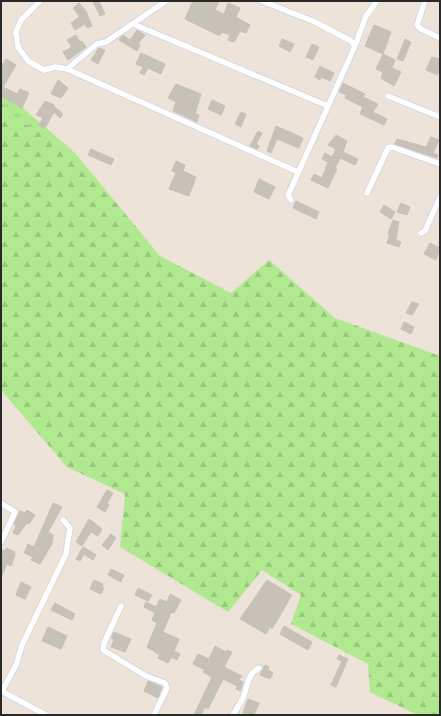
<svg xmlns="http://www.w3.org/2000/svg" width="441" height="716" font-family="Montserrat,sans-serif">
	<defs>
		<pattern id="grass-tufts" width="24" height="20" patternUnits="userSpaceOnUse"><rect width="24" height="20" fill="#b0e98f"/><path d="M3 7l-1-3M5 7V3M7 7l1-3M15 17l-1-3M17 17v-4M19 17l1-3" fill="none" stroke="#97c87b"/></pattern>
		<pattern id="forest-firs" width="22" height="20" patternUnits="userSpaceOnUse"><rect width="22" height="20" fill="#b0e98f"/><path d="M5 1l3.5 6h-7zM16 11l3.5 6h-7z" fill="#97c87b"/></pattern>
	</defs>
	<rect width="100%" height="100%" fill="#ede3d9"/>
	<path fill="url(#grass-tufts)" d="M1,89L75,153L1,110Z"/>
	<path fill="url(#forest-firs)" d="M1,110L75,153L160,256L231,293L269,260L335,318L440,356V715H418L370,692L368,664L291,624L301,595L262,570L228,612L120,547L125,494L67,467L1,390Z"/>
	<path fill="#c7c2b8" stroke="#c8c0b2" d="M93,1H99L105,14L100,16Z
		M193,1H219L215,10L224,14L228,3L240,8L236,17L250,25L246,33L240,31L234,42L228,40L230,35L222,32L220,35H218L185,19Z
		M79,3L86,11L92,26L87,28L85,24L75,30L71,23L80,17L73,8Z
		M374,25L391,32L383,54L365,46Z
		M137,30L145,35L138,44L140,45L137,51L119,40L123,35L130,40Z
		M76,35L80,42L82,41L86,47L68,60L63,52L72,47L67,40Z
		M282,39L294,44L290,52L279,46Z
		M405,39L411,42L403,61L397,59Z
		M312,44L319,47L313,60L306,57Z
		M99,48L105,50L98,64L91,60Z
		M141,53L165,64L161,74L148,68L144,75L140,73L143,67L136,64Z
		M383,54L395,60L392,68L401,72L394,86L381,78L383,72L376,69Z
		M432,57L440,59V69L437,75L426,70Z
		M6,59L16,65L3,87L17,94L20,89L29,93L22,108L1,96V67Z
		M320,66L334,73L330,81L321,77L320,80L315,77Z
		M58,80L68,88L61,98L51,94Z
		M343,83L365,94L363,97L378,104L373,112L387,119L384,125L360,114L363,107L345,98L347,95L339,92Z
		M176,84L201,94L195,114L199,115L197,122L173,111L176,102L168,98Z
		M212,100L225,106L221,115L208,109Z
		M45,101L54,105V106L63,114L60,118L54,112L45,128L39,125L43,118L36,115Z
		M241,112L246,114L241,127L235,124Z
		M276,126L303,138L299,148L277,139L271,153L267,151Z
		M258,131L262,133L256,144L259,146L257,149L250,146Z
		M336,135L347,141L343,152L358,159L355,165L340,158L335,168L337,169L328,188L311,180L314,174L322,178L328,162L322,159L325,153L332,157L336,149L328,145Z
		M431,137L439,140L433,153L438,155L437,158L395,144L397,139L426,147Z
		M91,149L114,159L111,165L88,155Z
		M176,161L185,165L183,171L196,177L189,196L169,189L176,173L172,171Z
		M259,179L275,187L269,199L254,192Z
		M296,201L319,212L316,219L293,208Z
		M401,203L410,207L407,215L397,212Z
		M384,205L395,212L391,219L380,212Z
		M393,220L399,222L396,240L401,242L399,247L387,243L390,235L388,234Z
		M430,243L440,248L436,260L424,254Z
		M412,302L419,304L412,315L406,313Z
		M404,322L414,327L411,334L401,329Z
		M107,490L113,493L107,503L109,505L105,512L97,507Z
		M53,503L62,507L48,532L53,535L52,544L40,564L31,560L33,557L24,553L28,544L34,547Z
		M27,510L35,515L29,524L27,523L18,535L13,533L16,526L14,524L20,511L25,513Z
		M89,519L102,529L98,536L91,532L82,546L76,542Z
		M111,534L116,538L108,550L102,545Z
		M83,547L96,555L93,560L84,554L80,561L76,559Z
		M6,548L15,552L14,555H15L11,566L7,564L1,578V549L5,551Z
		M111,569L124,575L121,582L108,575Z
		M94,580L103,584L102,586L104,588L101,594L90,589Z
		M267,580L292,595L272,629L270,627L266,634L240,619Z
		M21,582L31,587L25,599L16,595Z
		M138,588L152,595L148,601L135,595Z
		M170,594L181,600L174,613L171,612L163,632L179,639L174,651L180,654L177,660L171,657L168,663L158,658L160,655L147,647L157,623L152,620L155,613L144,607L146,602L156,607L160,599L167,602Z
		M55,603L75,614L72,620L51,610Z
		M284,626L312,642L308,650L280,634Z
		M48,627L67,636L61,649L42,641Z
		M114,632L131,639L125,652L111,647L114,640L111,638Z
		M215,646L226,652L227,650L232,652L224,667L242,676L239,680L243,682L242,686L240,691L236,689L237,686L223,679L208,709L205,707L201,715H194L212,677L203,672L205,670L193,664L198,654L209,659Z
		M339,655L348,659L336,687L331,685L342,661L337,659Z
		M265,665L269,667L268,670L273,673L270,679L260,675Z
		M148,681L162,687L158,698L144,691Z
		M248,699L259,703L254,715L243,713Z"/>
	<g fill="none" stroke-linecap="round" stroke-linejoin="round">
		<g stroke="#ced3e3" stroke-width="7">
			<path id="minor" d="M40,1L21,20L16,32L18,47L28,61L44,70L55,67L67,69L298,172
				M262,1L315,22L351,41L355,46L290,191L288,195L291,200
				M425,1L417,25L421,29L440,38
				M133,24L328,106
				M355,46L366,16L377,1
				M67,69L97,44L106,42L166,1
				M388,96L440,117
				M367,193L388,148L392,147L440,164
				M421,233L425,231L440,197
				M1,503L15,512L1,542
				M121,606L104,643L103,650L146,676L165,683L167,688L154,715
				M1,691L46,715
				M2,691L16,665L22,645L66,554L70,528L63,520
				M233,715C236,710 240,704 243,698C247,688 247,674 259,668"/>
		</g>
		<use href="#minor" stroke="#fff" stroke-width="5.5"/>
	</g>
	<rect width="441" height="716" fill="none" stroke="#292929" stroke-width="4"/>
</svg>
